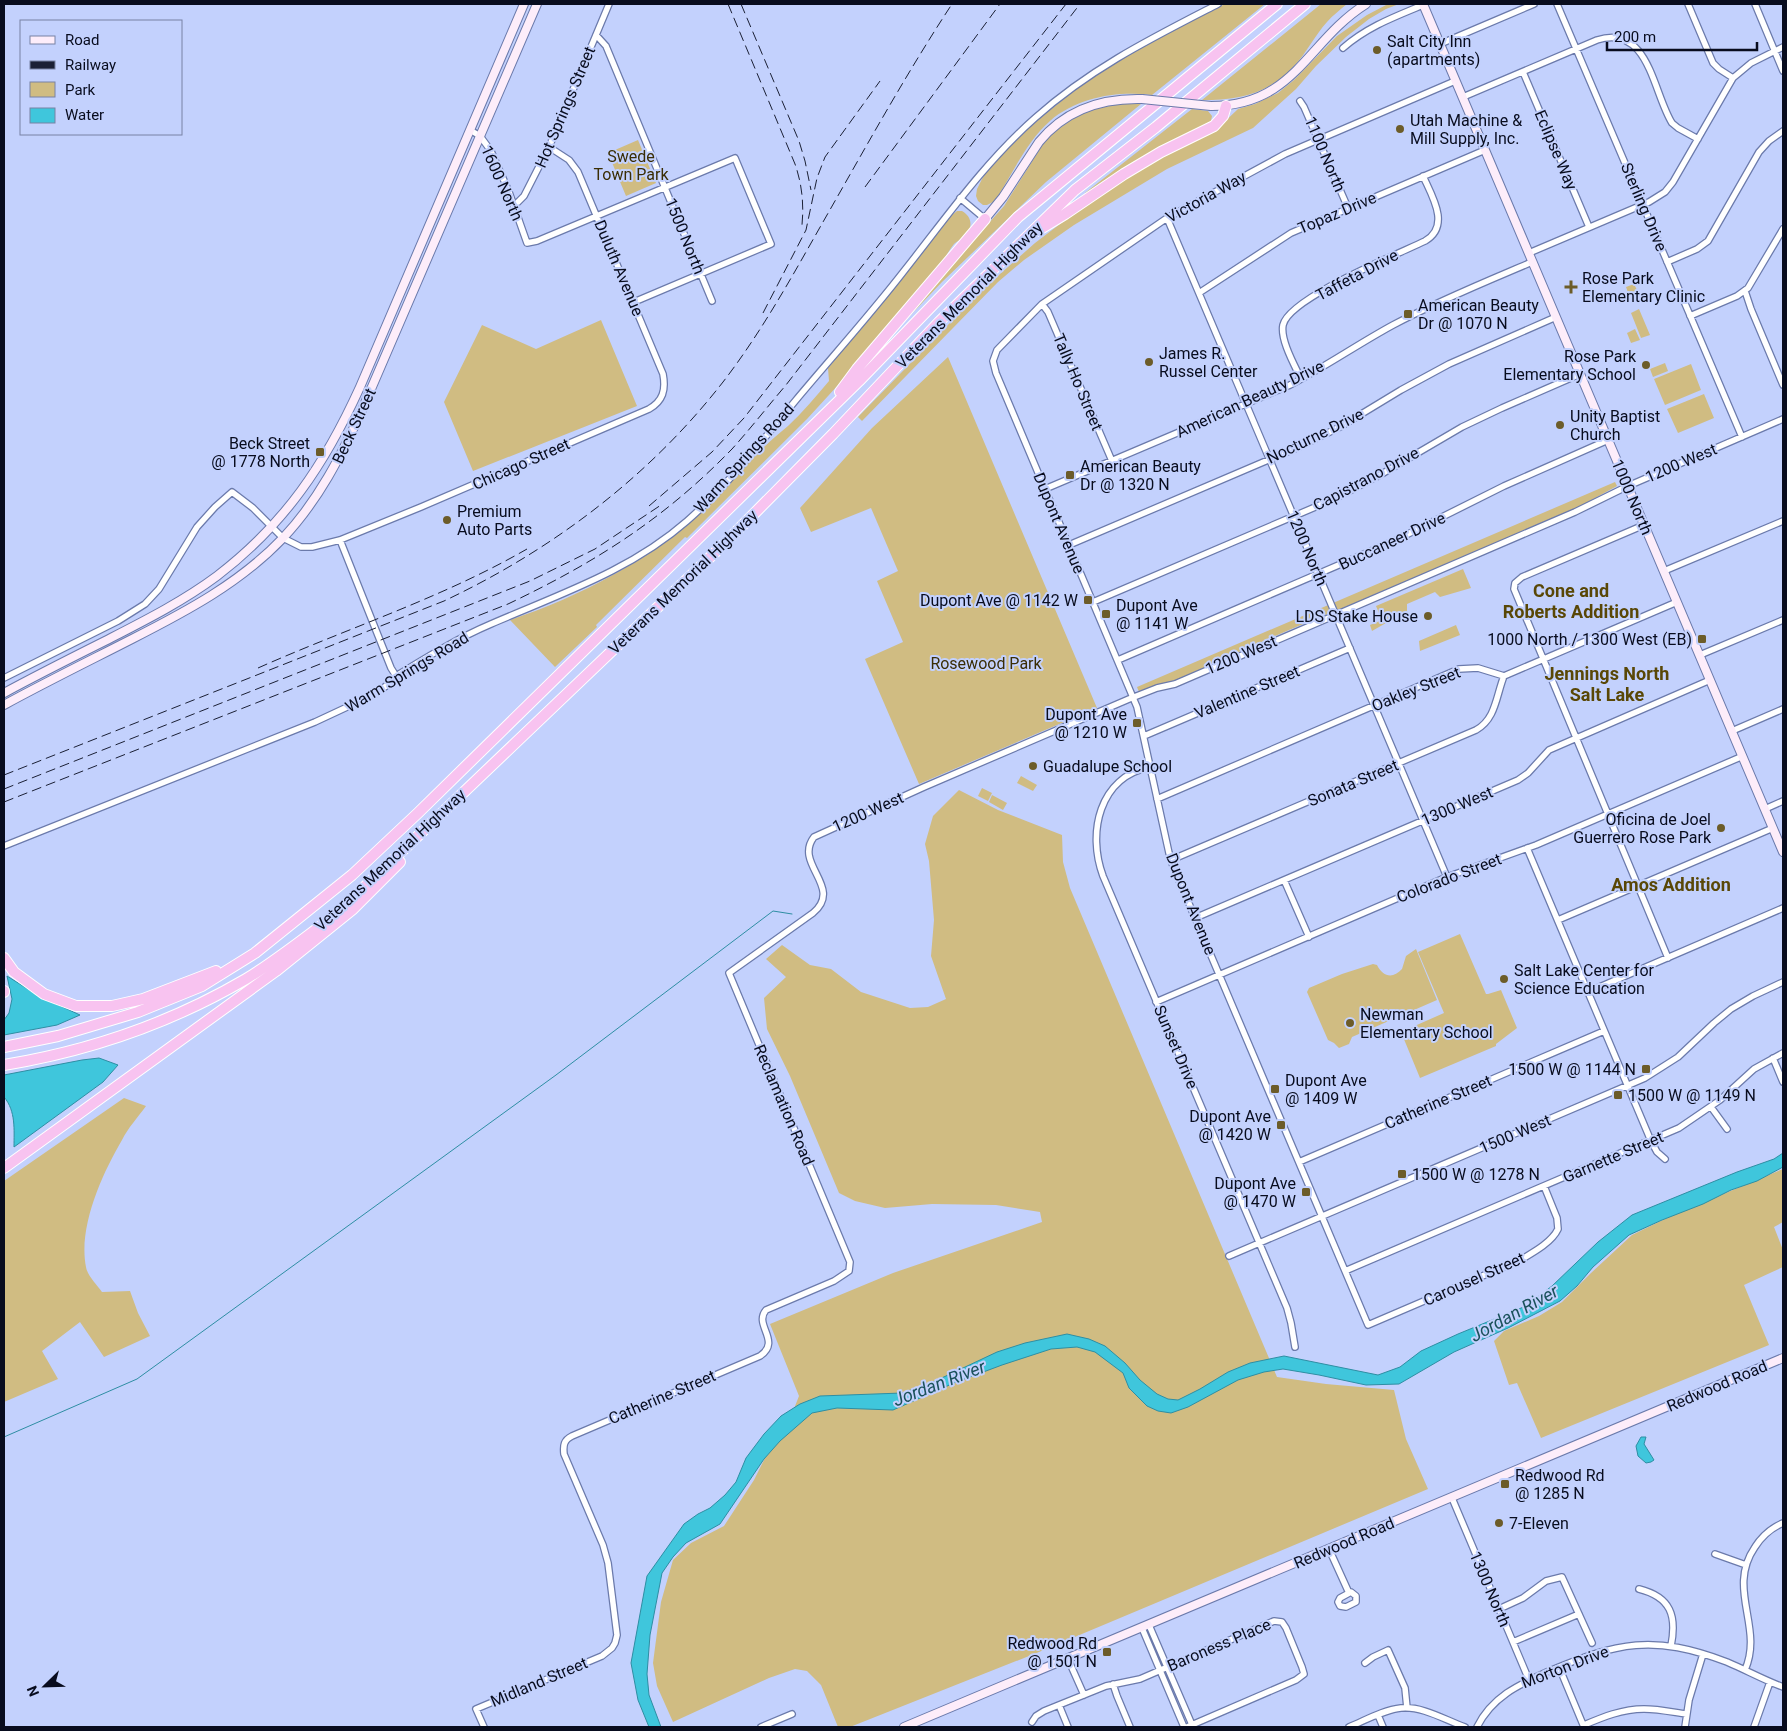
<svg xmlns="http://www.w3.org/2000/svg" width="1787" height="1731" font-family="Roboto,sans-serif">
	<rect width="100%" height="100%" fill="#c3d1fd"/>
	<path fill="#d0bc82" d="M1225,4H1265L1152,95C1117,91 1078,97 1050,121C1026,142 1012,175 995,201L987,205H983L978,201L976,196L977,189L982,179L990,166L1035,122L1095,74L1167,32Z
		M1321,4H1347C1340,10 1333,15 1327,22C1315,35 1307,52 1295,65C1269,94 1239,100 1202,100Z
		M1388,4H1399L1386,9L1369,19L1346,37L1316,66L1296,89L1253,128L1167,169L1074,225L1024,260L998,282L862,421L858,417L982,290L1035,243L1060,224L1146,165L1217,129L1238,109L1255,104L1278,93L1294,80L1337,36L1367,15Z
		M1125,103L1141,104L1046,182L942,282L904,322L902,320L1004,206L1043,144L1054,132L1077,116L1094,109Z
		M1192,109L1208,111L1212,116L1211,121L1088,196L1085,193Z
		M638,140L656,183L626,196L608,153Z
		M957,211H962C973,217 973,229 964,237C961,240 957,241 954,244C950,249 946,256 943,261L839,384L807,419L687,538L685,537L596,625L597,627L555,667L510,620C587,594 660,555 718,496C734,480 748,462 765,446C772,439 780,433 788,426C803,412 816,396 829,381L828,368L908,270L946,220Z
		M1634,284L1639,294L1630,298L1626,287Z
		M1639,309L1650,335L1641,338L1631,313Z
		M601,320L637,406L473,471L444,402L482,325L536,349Z
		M1635,329L1640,340L1631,343L1627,333Z
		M948,357L1097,708L919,784L865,659L903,642L877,581L898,571L871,508L811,532L800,508L872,428Z
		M1665,363L1668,371L1653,377L1650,369Z
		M1691,364L1701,390L1665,405L1654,379Z
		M1704,394L1714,418L1678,433L1667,409Z
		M1615,482L1617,486L1573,510L1353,604C1292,627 1231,656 1170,683L1159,684L1139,692L1137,687Z
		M1463,569L1471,588L1440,597L1435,592L1407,604V611L1372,631L1370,625L1382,620L1376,606Z
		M1456,625L1460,635L1420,651L1419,641Z
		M1021,776L1037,785L1033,791L1017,783Z
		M982,788L992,793L988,801L978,796Z
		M959,790L998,810L1062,835L1063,862L1070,888L1277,1377L1326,1384L1394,1390L1406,1439L1428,1489L1039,1652L850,1727H838L821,1685L807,1671L795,1669L769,1678L673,1722L657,1686L653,1663L661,1602L673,1560L691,1543L724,1526L754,1480L766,1456L784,1434L799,1396L770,1324L893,1273L1042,1222L1040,1212L996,1205L932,1204L885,1208L855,1201L839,1193L790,1076L767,1029L764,998L786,977L766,959L782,945L810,965L831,969L861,992L910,1008L928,1007L946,999L931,956L934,920L929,861L925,844L933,816Z
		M992,795L1007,803L1003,810L989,802Z
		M1460,934L1486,994H1488L1501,990L1517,1028L1496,1044V1046L1420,1078L1401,1032L1444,1013L1418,952Z
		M1416,949L1437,1000L1352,1037L1349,1044L1339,1048L1334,1043L1328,1040L1307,992L1309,988L1342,974L1373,964L1377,965C1383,977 1393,979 1402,969L1406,956Z
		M124,1098L146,1106C138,1117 128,1128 122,1140C102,1174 78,1227 86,1267C87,1275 97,1285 102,1292L130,1291L138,1313L150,1336L104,1357L80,1322L42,1351L58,1379L4,1402V1181Z
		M1783,1169V1222L1774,1227L1783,1250V1267L1744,1285L1769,1345L1541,1438L1517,1383L1509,1385L1494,1341L1504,1331L1539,1316L1562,1302L1591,1273L1632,1235L1673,1215Z"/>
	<path fill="#3fc6dc" stroke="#2e8ea3" d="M7,976L39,996L80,1015L57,1025L4,1035V1020L9,1013L12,999Z
		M99,1058L118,1065L103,1082L14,1147C14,1130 16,1111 4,1097V1075L82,1060Z
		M1783,1153V1167L1757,1181L1731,1190L1703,1204L1662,1220L1629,1235L1593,1267L1577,1286L1560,1301L1508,1328L1454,1352L1399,1384L1366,1385L1319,1375L1283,1369L1264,1372L1238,1380L1188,1407L1171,1413L1158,1411L1147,1406L1129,1388L1123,1373L1095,1352L1077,1347L1051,1349L1002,1365L954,1383L893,1410L837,1408L812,1413L780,1441L764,1459L720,1524L686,1543L673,1557L662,1573L650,1635L647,1674L649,1695L661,1727H649L638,1700L631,1663L647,1576L684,1524L698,1514L710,1508L725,1495L736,1482L746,1458L764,1434L781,1416L800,1404L820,1396L902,1393L931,1383L997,1352L1025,1343L1067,1334L1089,1339L1105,1346L1125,1363L1140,1380L1157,1394L1168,1399L1178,1400L1200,1389L1228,1372L1250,1363L1284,1356L1378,1375L1400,1367L1421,1351L1458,1334L1526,1306L1552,1286L1598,1242L1632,1215L1737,1172L1774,1159Z
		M1641,1437H1646L1644,1444L1654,1460L1651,1462L1646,1463L1638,1456L1636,1446Z"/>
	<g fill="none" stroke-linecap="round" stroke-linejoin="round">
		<path stroke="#2e8ea3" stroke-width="1" d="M4,1437L137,1379L556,1075L773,911L792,914"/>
		<g stroke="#6b7aab" stroke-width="8">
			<path id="street" d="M1557,4L1742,437
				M1688,4L1713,63L1719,69L1733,78
				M1755,4L1783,71
				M596,35L606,46L712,301
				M1440,44L1534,4
				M1343,48C1367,27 1394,17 1423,5
				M1523,72L1589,227
				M1455,81L1285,154L1167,218L1042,304L997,350L993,361L996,373L1137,707L1169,853L1173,866L1368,1325L1522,1259C1534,1252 1552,1242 1558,1229L1557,1218L1544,1186
				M1463,97L1597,40C1649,23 1653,93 1672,123L1678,128L1698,139
				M1300,101L1304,107L1348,208
				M470,130L480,136L491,151L509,192L527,243L537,241L735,158L771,244L634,302
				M960,198L985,219
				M514,206L524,196L549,147L609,4
				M1167,218L1447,877
				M1529,253L1649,202L1665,192L1673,182L1733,78L1751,63L1783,47
				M1667,262L1697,249L1708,241L1759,152L1769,141L1783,131
				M1745,291L1751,309L1783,385
				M1199,293L1291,233L1485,150
				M1042,304L1048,312L1112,461
				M1690,316L1737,296L1748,288L1783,229
				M1301,379C1295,366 1280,340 1283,325C1289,298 1398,254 1425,241C1451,226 1432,196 1423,176
				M1045,489L1290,385C1325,367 1358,344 1393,325C1438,301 1485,282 1532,262
				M1644,525L1522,577L1515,583L1514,589L1668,958
				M340,540L391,668L396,676
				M1069,545L1301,446L1340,427L1401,390L1449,364L1556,317
				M1664,571L1783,521
				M1093,602L1334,499L1380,475L1462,427L1502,408L1580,374
				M1700,655L1783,620
				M1118,660L1392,542L1504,486L1608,440
				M4,678L118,621L145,604L159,589L197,527L215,507L232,492L253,508L283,538L301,547H312L340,540L421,507L649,409C663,401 666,390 663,374L578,172L569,160L549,147
				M1732,731L1783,709
				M1144,736L1350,648
				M1150,767C1099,777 1087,833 1103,876L1287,1308L1291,1323L1295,1347
				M1157,799L1459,669L1478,668L1504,676L1677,602
				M1765,809L1783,801
				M4,846L315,722L375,694L386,686L396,676C427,657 458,638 491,624C560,594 630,571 687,521C728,485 762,441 796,400C832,357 870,315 904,271C946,218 984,163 1035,118C1091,68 1152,38 1218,4
				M1527,848L1651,1141L1657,1152L1665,1159
				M1171,860L1476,730C1496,719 1496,696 1504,676
				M1284,880L1309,937
				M1195,918L1518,780L1528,773L1549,750L1710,680
				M1558,920L1773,828
				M1588,992L1783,908
				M1156,1002L1447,877L1536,845L1743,756
				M1773,1058L1783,1082
				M1711,1107L1727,1129
				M1299,1162L1604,1031
				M1229,1256L1645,1078L1678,1057L1714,1023L1731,1009L1753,996L1783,982
				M1345,1271L1679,1128L1720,1100L1754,1069L1783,1053
				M1452,1498L1529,1680
				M1329,1549L1349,1593
				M1715,1554L1746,1565
				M1639,1589C1671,1597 1677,1616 1671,1646
				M1351,1592L1356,1596V1602L1346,1607L1340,1606L1338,1602L1340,1598Z
				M1499,1609L1523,1598L1546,1581L1562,1577L1592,1643
				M1149,1625L1193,1727
				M1142,1628L1184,1727
				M1513,1642L1579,1614
				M1068,1659L1084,1695
				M1365,1663L1373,1657L1388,1650L1405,1688L1407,1708
				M1559,1667L1584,1727
				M1745,1670C1764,1627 1726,1589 1755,1547C1762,1536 1771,1528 1783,1523
				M1113,1684L1117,1696L1130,1727
				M1059,1705L1068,1727
				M1378,1715L1383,1727
				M1032,1722L1036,1716L1044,1711L1106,1686L1140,1679L1274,1621L1282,1622L1286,1628L1302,1667L1304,1674L1296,1680L1187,1727
				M1584,1725C1603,1717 1622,1709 1644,1709C1658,1709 1672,1712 1686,1714
				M484,1727L476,1709L602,1656L612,1648L615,1643L617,1635L608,1563L603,1545L564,1454C563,1445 564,1440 572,1436L760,1356C782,1341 753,1325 766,1310L834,1281L849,1271L850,1262L729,973L813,913C844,887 793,864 814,837L924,787L1129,699L1157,688L1175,684L1575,512L1628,486L1783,419
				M761,1727L792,1714
				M1349,1727C1366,1720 1383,1710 1401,1708C1423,1706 1445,1720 1465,1727
				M1477,1727C1492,1697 1518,1685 1547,1672C1618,1642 1653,1634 1727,1662C1746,1670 1764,1680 1783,1687
				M1685,1727L1689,1700L1703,1654
				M1754,1727L1770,1682"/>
		</g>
		<g stroke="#6b7aab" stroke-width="10">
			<path id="secondary" d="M1423,4L1783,852
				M1211,106C1295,106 1307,41 1366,4
				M985,219L1003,197L1039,142C1065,110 1101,98 1142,99
				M4,693C37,675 71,658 105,641C144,621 182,602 217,576C285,524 325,464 360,387L524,4
				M4,705C46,682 89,661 132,639C187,611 240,583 283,538C318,501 341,456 362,410L537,4
				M904,1727L1783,1358"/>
		</g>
		<g stroke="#fff" stroke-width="12">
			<path id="highway" d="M1037,231L1065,214L1124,174L1161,152L1214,126L1223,116L1226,106
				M840,392L857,369L985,219
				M4,958L14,972L44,994L76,1006H112L143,999L216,971
				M4,991V992
				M4,1047L58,1036L138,1012L202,986L255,953L352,875L418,813L859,381L1018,217L1277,4
				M4,1065C89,1051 171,1023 246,979C277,960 306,937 335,915L724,544L833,434L939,322L1075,190L1156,127L1305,4
				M4,1168L276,971L353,909L400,862"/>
		</g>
		<use href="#street" stroke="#fff" stroke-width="5.5"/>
		<use href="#secondary" stroke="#fdedfa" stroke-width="8"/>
		<use href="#highway" stroke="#f8c3f0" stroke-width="10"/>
		<path stroke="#1b2035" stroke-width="1" stroke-dasharray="10 5" stroke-linecap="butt" d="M728,4L795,164C802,184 804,204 802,225
			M741,4L799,141L805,161L811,190
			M865,187L1000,4
			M763,313L806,230L817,178L825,157L880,81
			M649,506L712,452L744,418L1066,4
			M258,668C348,628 442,598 527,549
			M4,775L444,601C552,550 649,477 723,382C760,334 789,282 819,229C862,154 904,77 952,4
			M4,789L530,581L595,549L661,505
			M4,802L508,604C596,562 664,519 732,449C751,428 768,406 786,385L1080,4"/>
		<g stroke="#6b7aab" stroke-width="10" stroke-linecap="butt">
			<path id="secondary-bridge" d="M1142,99L1211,106"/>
		</g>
		<use href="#secondary-bridge" stroke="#fdedfa" stroke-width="8"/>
	</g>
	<g fill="#6c5c29" stroke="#c3d1fd" stroke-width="2">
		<circle cx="1377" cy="50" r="5"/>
		<circle cx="1400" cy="129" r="5"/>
		<path d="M1568.5 279.5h5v5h5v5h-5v5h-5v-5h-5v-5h5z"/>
		<rect x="1403" y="309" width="10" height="10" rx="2.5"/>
		<circle cx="1149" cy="362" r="5"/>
		<circle cx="1646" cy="365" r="5"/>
		<circle cx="1560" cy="425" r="5"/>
		<rect x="315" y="447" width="10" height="10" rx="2.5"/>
		<rect x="1065" y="470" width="10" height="10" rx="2.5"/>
		<circle cx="447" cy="520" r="5"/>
		<rect x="1083" y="595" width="10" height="10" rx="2.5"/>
		<rect x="1101" y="609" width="10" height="10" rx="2.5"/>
		<circle cx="1428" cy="616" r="5"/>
		<rect x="1697" y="634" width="10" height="10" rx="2.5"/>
		<rect x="1132" y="718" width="10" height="10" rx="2.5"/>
		<circle cx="1033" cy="766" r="5"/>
		<circle cx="1721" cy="828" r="5"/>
		<circle cx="1504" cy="979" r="5"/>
		<circle cx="1350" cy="1023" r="5"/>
		<rect x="1641" y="1064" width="10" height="10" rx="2.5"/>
		<rect x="1270" y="1084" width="10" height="10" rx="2.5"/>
		<rect x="1613" y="1090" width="10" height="10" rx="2.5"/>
		<rect x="1276" y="1120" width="10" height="10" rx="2.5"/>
		<rect x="1397" y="1169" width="10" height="10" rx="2.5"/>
		<rect x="1301" y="1187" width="10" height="10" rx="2.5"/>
		<rect x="1500" y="1479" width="10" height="10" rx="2.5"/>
		<circle cx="1499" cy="1523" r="5"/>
		<rect x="1102" y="1647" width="10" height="10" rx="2.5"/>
	</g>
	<g text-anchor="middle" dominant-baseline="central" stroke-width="4" stroke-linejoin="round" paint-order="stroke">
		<g font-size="16" fill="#080c1e" stroke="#c3d1fd" text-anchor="start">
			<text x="1387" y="41">Salt City Inn<tspan x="1387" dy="18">(apartments)</tspan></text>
			<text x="1410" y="120">Utah Machine &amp;<tspan x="1410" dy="18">Mill Supply, Inc.</tspan></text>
			<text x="1582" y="278">Rose Park<tspan x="1582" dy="18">Elementary Clinic</tspan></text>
			<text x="1418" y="305">American Beauty<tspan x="1418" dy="18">Dr @ 1070 N</tspan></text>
			<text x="1159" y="353">James R.<tspan x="1159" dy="18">Russel Center</tspan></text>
			<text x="1636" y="356" text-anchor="end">Rose Park<tspan x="1636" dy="18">Elementary School</tspan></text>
			<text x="1570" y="416">Unity Baptist<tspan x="1570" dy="18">Church</tspan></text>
			<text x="310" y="443" text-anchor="end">Beck Street<tspan x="310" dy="18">@ 1778 North</tspan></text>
			<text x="1080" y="466">American Beauty<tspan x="1080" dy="18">Dr @ 1320 N</tspan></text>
			<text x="457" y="511">Premium<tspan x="457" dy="18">Auto Parts</tspan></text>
			<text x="1078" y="600" text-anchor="end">Dupont Ave @ 1142 W</text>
			<text x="1116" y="605">Dupont Ave<tspan x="1116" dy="18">@ 1141 W</tspan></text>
			<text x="1418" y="616" text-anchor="end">LDS Stake House</text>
			<text x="1692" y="639" text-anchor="end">1000 North / 1300 West (EB)</text>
			<text x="1127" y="714" text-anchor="end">Dupont Ave<tspan x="1127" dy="18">@ 1210 W</tspan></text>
			<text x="1043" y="766">Guadalupe School</text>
			<text x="1711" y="819" text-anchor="end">Oficina de Joel<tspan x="1711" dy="18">Guerrero Rose Park</tspan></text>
			<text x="1514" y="970">Salt Lake Center for<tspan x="1514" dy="18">Science Education</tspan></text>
			<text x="1360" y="1014">Newman<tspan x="1360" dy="18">Elementary School</tspan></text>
			<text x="1636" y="1069" text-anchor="end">1500 W @ 1144 N</text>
			<text x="1285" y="1080">Dupont Ave<tspan x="1285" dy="18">@ 1409 W</tspan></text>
			<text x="1628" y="1095">1500 W @ 1149 N</text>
			<text x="1271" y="1116" text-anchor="end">Dupont Ave<tspan x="1271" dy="18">@ 1420 W</tspan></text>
			<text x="1412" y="1174">1500 W @ 1278 N</text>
			<text x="1296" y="1183" text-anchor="end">Dupont Ave<tspan x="1296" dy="18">@ 1470 W</tspan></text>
			<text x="1515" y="1475">Redwood Rd<tspan x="1515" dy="18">@ 1285 N</tspan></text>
			<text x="1509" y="1523">7-Eleven</text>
			<text x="1097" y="1643" text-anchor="end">Redwood Rd<tspan x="1097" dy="18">@ 1501 N</tspan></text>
		</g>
		<g font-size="16" fill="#080c1e" stroke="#c3d1fd">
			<text transform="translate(565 107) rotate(-67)">Hot Springs Street</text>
			<text transform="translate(1556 150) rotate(67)">Eclipse Way</text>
			<text transform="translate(1325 154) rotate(67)">1100 North</text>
			<text transform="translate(502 183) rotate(66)">1600 North</text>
			<text transform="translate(1206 197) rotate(-29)">Victoria Way</text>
			<text transform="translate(1644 207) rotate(67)">Sterling Drive</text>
			<text transform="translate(1337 213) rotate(-23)">Topaz Drive</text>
			<text transform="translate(685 236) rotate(68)">1500 North</text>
			<text transform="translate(619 268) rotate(67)">Duluth Avenue</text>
			<text transform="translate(1357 275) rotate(-28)">Taffeta Drive</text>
			<text transform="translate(969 295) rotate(-45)">Veterans Memorial Highway</text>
			<text transform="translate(1078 382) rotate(67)">Tally Ho Street</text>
			<text transform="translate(1250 399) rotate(-25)">American Beauty Drive</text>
			<text transform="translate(354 426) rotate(-65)">Beck Street</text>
			<text transform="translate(1315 436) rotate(-26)">Nocturne Drive</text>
			<text transform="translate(744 458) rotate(-48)">Warm Springs Road</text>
			<text transform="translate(1681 463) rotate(-23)">1200 West</text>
			<text transform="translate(521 464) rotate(-24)">Chicago Street</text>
			<text transform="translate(1366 479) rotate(-28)">Capistrano Drive</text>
			<text transform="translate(1632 497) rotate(67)">1000 North</text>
			<text transform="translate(1059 523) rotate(67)">Dupont Avenue</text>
			<text transform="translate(1392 541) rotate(-25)">Buccaneer Drive</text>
			<text transform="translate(1307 548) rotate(67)">1200 North</text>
			<text transform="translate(683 582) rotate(-44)">Veterans Memorial Highway</text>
			<text transform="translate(1241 655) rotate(-23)">1200 West</text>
			<text transform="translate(407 672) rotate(-31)">Warm Springs Road</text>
			<text transform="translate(1416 689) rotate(-22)">Oakley Street</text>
			<text transform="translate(1247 692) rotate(-23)">Valentine Street</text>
			<text transform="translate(1353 783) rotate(-23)">Sonata Street</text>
			<text transform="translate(1457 806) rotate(-23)">1300 West</text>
			<text transform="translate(868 812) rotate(-24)">1200 West</text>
			<text transform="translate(390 860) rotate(-43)">Veterans Memorial Highway</text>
			<text transform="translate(1449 878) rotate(-21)">Colorado Street</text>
			<text transform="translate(1191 904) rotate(68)">Dupont Avenue</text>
			<text transform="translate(1176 1047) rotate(67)">Sunset Drive</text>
			<text transform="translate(1438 1102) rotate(-23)">Catherine Street</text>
			<text transform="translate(784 1105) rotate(67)">Reclamation Road</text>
			<text transform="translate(1515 1134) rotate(-23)">1500 West</text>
			<text transform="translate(1613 1157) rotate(-23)">Garnette Street</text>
			<text transform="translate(1474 1279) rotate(-24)">Carousel Street</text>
			<text transform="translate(1717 1386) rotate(-23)">Redwood Road</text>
			<text transform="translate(662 1397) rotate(-23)">Catherine Street</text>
			<text transform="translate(1344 1543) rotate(-23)">Redwood Road</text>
			<text transform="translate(1490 1589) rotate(67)">1300 North</text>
			<text transform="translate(1219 1645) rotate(-23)">Baroness Place</text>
			<text transform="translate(1565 1667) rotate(-21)">Morton Drive</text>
			<text transform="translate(539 1682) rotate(-23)">Midland Street</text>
		</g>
		<g font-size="16" fill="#3a2d04" stroke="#c3d1fd">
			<text x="631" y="156">Swede<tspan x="631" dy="18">Town Park</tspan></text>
			<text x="986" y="663">Rosewood Park</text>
		</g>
		<g font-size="18" font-weight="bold" fill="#594706" stroke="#c3d1fd">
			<text x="1571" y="590">Cone and<tspan x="1571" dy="21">Roberts Addition</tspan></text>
			<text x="1607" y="673">Jennings North<tspan x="1607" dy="21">Salt Lake</tspan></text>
			<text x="1671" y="884">Amos Addition</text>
		</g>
		<g font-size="18" font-style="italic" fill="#1a515b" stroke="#c3d1fd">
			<text transform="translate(1514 1313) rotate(-29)">Jordan River</text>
			<text transform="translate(939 1383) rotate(-21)">Jordan River</text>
		</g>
	</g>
	<rect width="1787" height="1731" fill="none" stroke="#080c1e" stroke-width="10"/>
	<rect x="20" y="20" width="162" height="115" fill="#c3d1fd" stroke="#7882a4"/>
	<rect x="30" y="36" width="25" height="8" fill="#fdedfa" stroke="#7882a4"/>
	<text x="65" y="45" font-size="15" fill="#080c1e">Road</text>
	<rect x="30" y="61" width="25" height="8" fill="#1b2035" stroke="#7882a4"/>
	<text x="65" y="70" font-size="15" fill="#080c1e">Railway</text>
	<rect x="30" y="82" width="25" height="15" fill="#d0bc82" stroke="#7882a4"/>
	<text x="65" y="95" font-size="15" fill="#080c1e">Park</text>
	<rect x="30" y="108" width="25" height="15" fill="#3fc6dc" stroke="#7882a4"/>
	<text x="65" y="120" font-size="15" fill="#080c1e">Water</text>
	<g transform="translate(45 1686) rotate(247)" stroke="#c3d1fd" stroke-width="4" paint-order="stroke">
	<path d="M0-4L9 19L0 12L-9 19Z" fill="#080c1e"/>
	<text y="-8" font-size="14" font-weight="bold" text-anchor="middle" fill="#080c1e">N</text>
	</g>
	<path d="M1607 42v8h150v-8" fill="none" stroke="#080c1e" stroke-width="2.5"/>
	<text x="1614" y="42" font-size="15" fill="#080c1e" stroke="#c3d1fd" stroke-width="4" paint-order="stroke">200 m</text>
</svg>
